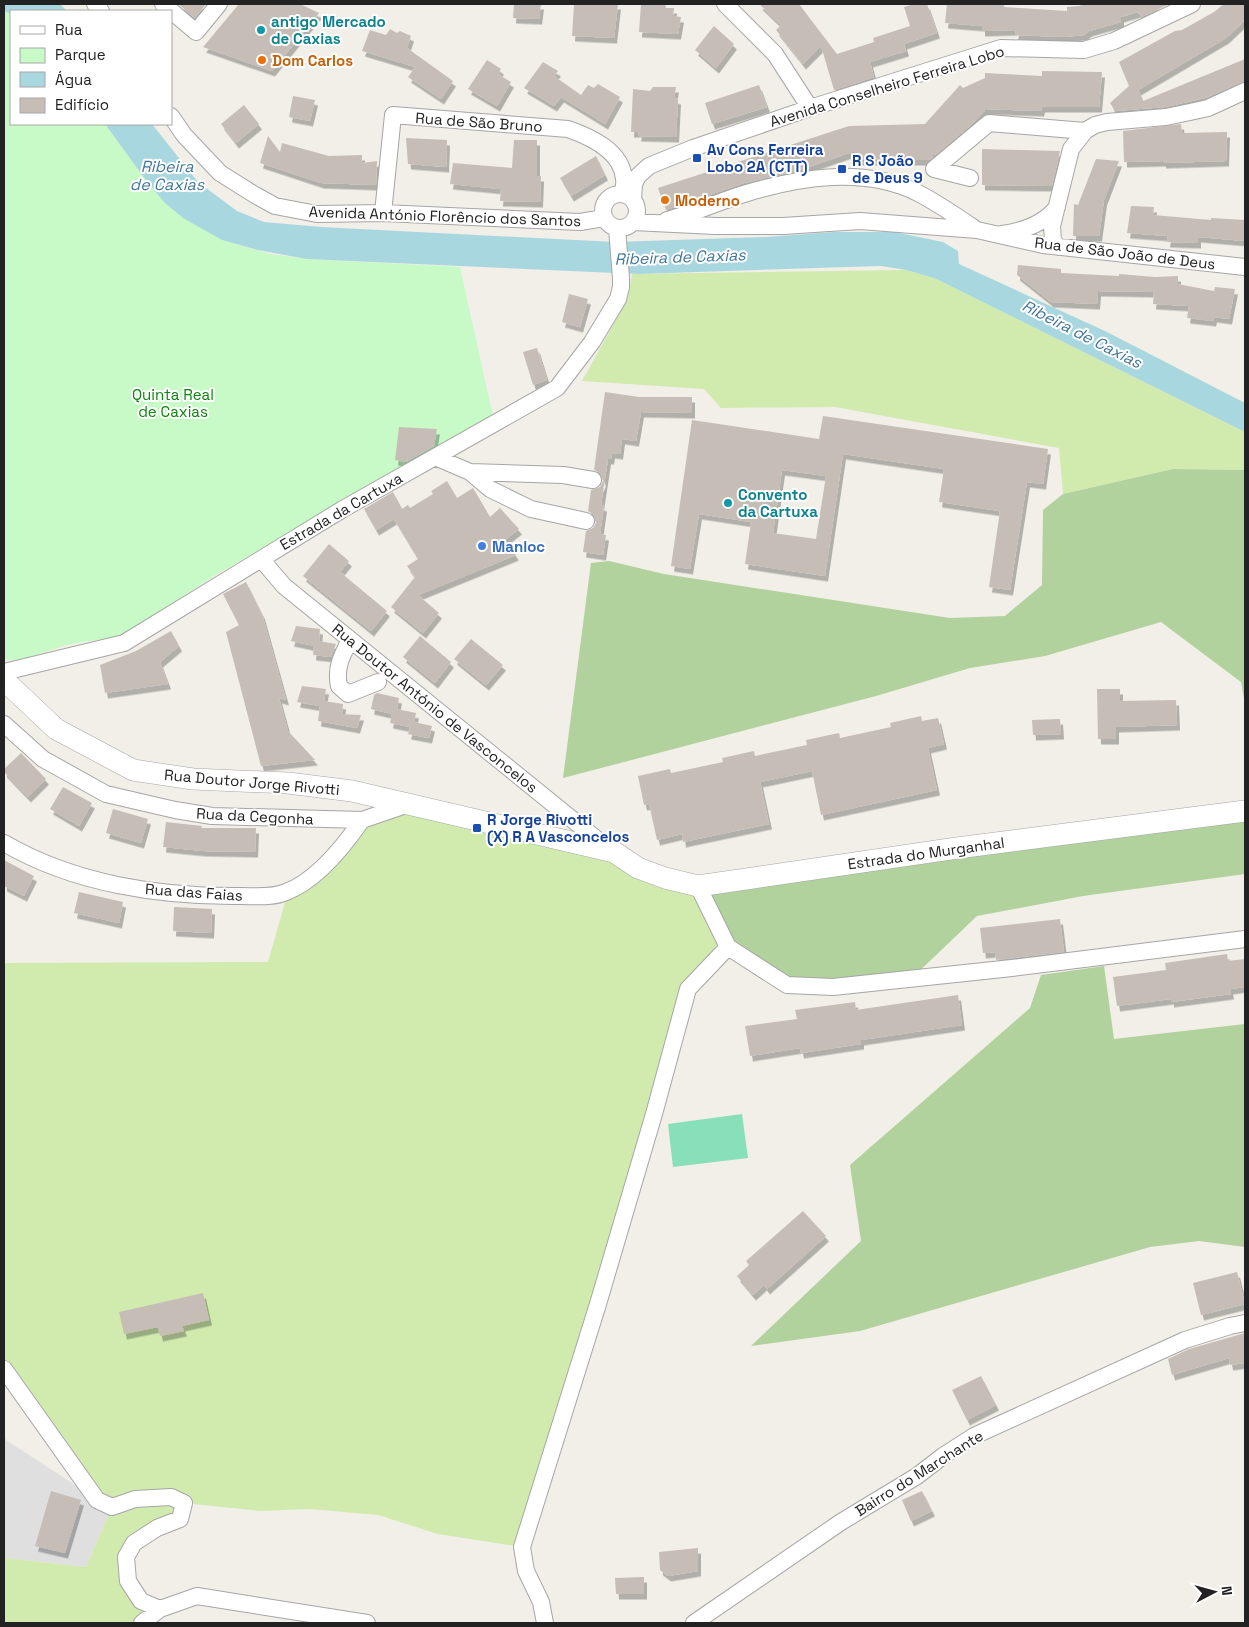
<svg xmlns="http://www.w3.org/2000/svg" width="1249" height="1627" font-family="'Space Grotesk',sans-serif">
	<defs>
		<filter id="shadow"><feDropShadow dx="3" dy="5.5" stdDeviation="0" flood-color="#0004"/></filter>
	</defs>
	<rect width="100%" height="100%" fill="#f2eee8"/>
	<path fill="#e0dfdf" d="M4,1435L6,1440L95,1498L112,1507L86,1567L4,1558Z"/>
	<path fill="#d1ebaf" d="M906,270L934,278L1245,432V470L1173,469L1063,494L1059,448L835,407L721,408L704,389L582,381L628,298L632,274Z
		M393,800L698,886L728,947L688,989L522,1547L438,1534L378,1515L310,1509L260,1511L184,1503L180,1519L134,1543L128,1581L160,1609L142,1623H4V1558L86,1567L112,1507L4,1372V963L268,962L286,899Z"/>
	<path fill="#b1d19d" d="M1173,469L1245,470V704L1241,682L1161,622L1045,656L970,668L876,696L563,778L591,563L609,561L664,574L950,618L1005,616L1042,585L1043,510L1063,494Z
		M1245,812V874L1083,896L977,916L911,979L787,985L728,947L698,886Z
		M1104,966L1114,1039L1245,1024V1247L1199,1241L1150,1247L860,1331L751,1346L861,1241L850,1165L1030,1008L1041,975Z"/>
	<path fill="#c7fac7" d="M4,11L11,14V124H105L145,179L222,240L270,254L306,259L460,267L493,416L217,574L118,638L88,641L63,646L21,660H9L4,659Z"/>
	<path fill="#87e0b7" d="M742,1114L748,1158L673,1167L668,1124Z"/>
	<path fill="#a9d7df" d="M4,4H60L67,11H11V14L4,11Z
		M105,124H152L198,182L237,211L264,222L321,227L615,242L766,237L833,232H894L943,242L958,251L959,264L1107,332L1245,403V432L934,278L906,270L881,266L847,267L638,274L306,259L258,250L222,240L183,218L164,202L145,179Z"/>
	<path fill="#c7bdb7" fill-rule="evenodd" filter="url(#shadow)" d="M178,4H206L195,18Z
		M239,4H300L319,13L272,71L203,47Z
		M514,4H541L539,19L513,18Z
		M574,4H618L614,38L572,36Z
		M641,4H665L666,8H674L673,16L681,17L678,34L639,32Z
		M759,4H799L837,54L874,42L873,38L910,26L904,7L914,4H927L937,33L904,44L906,51L870,62L874,77L834,90L821,46L803,64L776,30L781,25Z
		M947,4H1004V7L1067,11V7L1079,6L1087,4H1169L1142,17L1138,12L1121,17V22L1089,31L1084,35L1064,37L1015,35L1016,30L982,31V26L945,23Z
		M1224,4H1245V20L1226,38L1138,90L1143,101L1245,59V81L1205,98L1165,107L1115,111L1110,103L1129,86L1119,62L1175,31L1182,30L1214,12Z
		M714,26L734,44L716,68L695,50Z
		M390,29L397,33L400,31L411,36L407,48L453,81L441,99L408,77L415,67L362,51L370,30L386,35Z
		M487,60L501,69L498,74L511,82L497,106L468,89Z
		M543,62L558,71L554,76L581,95L588,85L594,88L598,84L620,97L605,124L561,97L554,106L524,88Z
		M1042,71L1102,72L1099,107H1042L1041,111L986,109L972,124L935,155L933,154L932,158L929,160H855V151L797,171L744,183L666,210L658,188L849,126L925,124L960,85L963,88L985,78V73L1042,76Z
		M759,85L767,107L712,124L705,103Z
		M653,87H676L674,98L678,99L676,137L638,136L639,132H631L633,89L650,91Z
		M293,96L315,100L310,121L289,117Z
		M244,105L259,124L236,143L221,124Z
		M1181,124L1182,133L1227,132L1226,161L1163,163V161L1124,162L1123,131Z
		M268,136L280,152L282,143L329,156L362,155V163L377,161L376,185L321,183L260,163Z
		M406,138L447,140L446,167L408,164Z
		M514,140H537V176H541L540,202L500,201L501,189L450,184L453,163L512,168Z
		M982,149L1060,151L1052,186L982,185Z
		M596,156L605,175L571,196L560,178Z
		M1096,159L1119,161L1104,200L1099,236H1073L1074,204L1078,205Z
		M1131,206L1154,207L1153,215L1211,220V218L1245,220V241L1198,237V243L1167,242L1168,236L1127,233Z
		M1018,265L1061,269V273L1119,276V274L1155,277L1178,276V284L1214,291L1215,287L1235,289L1229,319L1214,317L1213,321L1187,318L1189,306L1153,304L1154,292L1098,291L1097,304L1051,302L1017,275Z
		M569,294L588,299L580,327L562,322Z
		M537,348L547,380L533,385L523,352Z
		M605,392L639,397H692V413L641,412L636,441L622,439L620,454L612,453L611,459H608L601,505L604,506L600,534L606,535L603,555L583,552L586,531L593,528L596,523L593,514L588,511L591,490L600,487L603,481L600,473L594,470Z
		M823,416L1048,449L1043,484L1027,482L1010,590L989,587L1000,511L939,502L944,469L843,454L825,576L745,564L751,522L699,514L690,569L671,566L692,420L819,439ZM782,470L826,476L816,539L773,533Z
		M399,427L437,429L434,446L406,462L395,460Z
		M447,481L457,498L473,488L490,517L500,508L519,529L505,540L516,555L418,595L439,613L423,633L391,607L415,577L407,566L418,559L394,519L376,530L364,509L393,492L402,509L408,505L410,508L433,494L431,491Z
		M329,544L349,561L340,572L387,611L371,631L303,576Z
		M246,582L262,614L286,700L279,698L288,731L315,760L261,766L226,632L239,625L223,594Z
		M296,626L320,629L319,641L336,644L331,657L313,655L314,646L291,641Z
		M171,631L179,646L160,662L168,684L105,693L100,665L136,651Z
		M420,636L451,662L435,683L403,657Z
		M471,639L503,665L486,685L454,659Z
		M302,686L326,689L324,701L343,704L342,714L361,715L357,728L318,721L320,706L297,702Z
		M1097,689H1120V701L1176,700L1177,725L1116,727V739H1098Z
		M377,693L399,698L397,709L416,713L414,722L432,726L429,738L408,734L410,727L390,723L392,714L371,709L374,695Z
		M921,716L922,721L938,718L944,744L928,748L937,790L821,815L812,771L760,782L769,824L683,842L682,834L657,840L649,804L644,805L638,776L670,769L671,773L723,762L722,758L754,751L755,756L807,745L806,740L839,733L840,738L891,727L890,723Z
		M1060,719L1061,734L1033,735L1032,720Z
		M21,753L46,779L28,797L4,772V769Z
		M63,787L92,803L79,826L50,809Z
		M113,809L148,819L141,843L106,833Z
		M166,822L202,826L201,828H256L255,852L203,851L163,847Z
		M4,860L34,876L24,896L4,886Z
		M79,892L123,902L119,923L74,913Z
		M174,907L212,909L211,933L173,931Z
		M1060,919L1064,952L996,960L995,952L983,953L980,928Z
		M1227,954L1228,961L1245,959V987L1230,989L1231,994L1171,1002V999L1117,1006L1113,977L1166,970L1165,963Z
		M958,995L962,1025L861,1040V1044L801,1053L800,1048L750,1056L745,1026L797,1019L795,1010L855,1002L856,1010Z
		M803,1211L826,1236L767,1289L764,1285L753,1295L737,1276L749,1265L746,1261Z
		M1237,1272L1245,1304L1201,1315L1193,1283Z
		M203,1293L209,1320L182,1326L184,1331L160,1336L158,1327L124,1334L119,1312Z
		M1245,1333V1363L1230,1365L1229,1358L1172,1375L1168,1359L1189,1349Z
		M981,1376L996,1405L967,1420L952,1390Z
		M51,1491L81,1500L65,1553L35,1546Z
		M922,1491L932,1511L911,1521L902,1500Z
		M698,1548V1571L668,1576L660,1570L659,1552Z
		M644,1577V1594H616L615,1578Z"/>
	<g fill="none" stroke-linecap="round" stroke-linejoin="round">
		<g stroke="#a6a6a6" stroke-width="18">
			<path id="minor" d="M95,4L101,11
				M163,4L196,32L219,4
				M725,4L775,54L810,108
				M171,116L184,135L220,173L255,195L275,206L317,214L383,213L580,222L604,218
				M970,178L934,169L989,123L1085,131
				M603 211a17 17 0 1 1 34 0a17 17 0 1 1-34 0Z
				M633,200L634,184L638,176L649,166L693,148L810,108L1001,48L1084,50L1114,41L1192,4
				M383,213L393,115L568,129C591,137 622,151 624,179C625,184 623,189 623,194
				M667,220C695,213 720,201 747,193C801,177 863,167 916,192C936,202 955,215 974,228
				M633,222L715,226H783L860,221L977,230L1043,245L1245,267
				M1002,234C1023,231 1044,224 1057,207
				M1059,247L1053,241L1052,226L1071,149L1085,131L1095,125L1107,122L1166,117L1190,112L1208,108L1245,91
				M435,457L470,472L490,489L531,509L586,521
				M470,472L563,475L593,480
				M261,559L284,586L610,850
				M350,640C342,655 335,668 339,686L348,694L378,682
				M4,672L124,643L343,509L557,388L592,342L618,299L621,287V278L617,228
				M4,724L43,759L106,794L175,810L212,816L362,820L409,804
				M4,843C74,884 161,897 241,896C255,896 273,898 286,892C316,881 344,846 362,820
				M698,886L728,947L787,985L833,987L1012,968L1245,939
				M4,1369L97,1500L112,1507L135,1499L171,1497L184,1503L180,1519L157,1528L134,1543L126,1557L128,1581L141,1601L160,1609L197,1596L367,1623
				M142,1623L160,1609
				M545,1623L541,1602L526,1571L522,1547L598,1304L654,1114L688,989L728,947
				M694,1623L841,1522L917,1476L943,1456L974,1436L1185,1340L1230,1326L1245,1323"/>
		</g>
		<g stroke="#a6a6a6" stroke-width="22">
			<path id="tertiary" d="M4,680L56,729L133,770L193,779L288,783L352,791L614,852L638,868L665,878L698,886L957,848L1245,811"/>
		</g>
		<use href="#minor" stroke="#fff" stroke-width="16"/>
		<use href="#tertiary" stroke="#fff" stroke-width="21"/>
	</g>
	<g fill="#0f9aa8" stroke="#fff" stroke-width="2">
		<circle cx="261" cy="30" r="5"/>
		<circle cx="728" cy="503" r="5"/>
	</g>
	<g fill="#e8710a" stroke="#fff" stroke-width="2">
		<circle cx="262" cy="60" r="5"/>
		<circle cx="665" cy="200" r="5"/>
	</g>
	<g fill="#1a4fb4" stroke="#fff" stroke-width="2">
		<rect x="692" y="153" width="10" height="10" rx="2.5"/>
		<rect x="837" y="164" width="10" height="10" rx="2.5"/>
		<rect x="472" y="823" width="10" height="10" rx="2.5"/>
	</g>
	<circle fill="#3f7fe0" stroke="#fff" stroke-width="2" cx="482" cy="546" r="5"/>
	<g text-anchor="middle" dominant-baseline="central" stroke-width="4" stroke-linejoin="round" paint-order="stroke">
		<g font-size="15" font-weight="bold" fill="#0d838f" stroke="#fff" text-anchor="start">
			<text x="271" y="21">antigo Mercado<tspan x="271" dy="17">de Caxias</tspan></text>
			<text x="738" y="494">Convento<tspan x="738" dy="17">da Cartuxa</tspan></text>
		</g>
		<g font-size="15" font-weight="bold" fill="#c56008" stroke="#fff" text-anchor="start">
			<text x="272" y="60">Dom Carlos</text>
			<text x="675" y="200">Moderno</text>
		</g>
		<g font-size="15" fill="#222" stroke="#fff">
			<text transform="translate(887 86) rotate(-17)">Avenida Conselheiro Ferreira Lobo</text>
			<text transform="translate(479 122) rotate(4)">Rua de São Bruno</text>
			<text transform="translate(445 216) rotate(2)">Avenida António Florêncio dos Santos</text>
			<text transform="translate(1125 253) rotate(7)">Rua de São João de Deus</text>
			<text transform="translate(341 511) rotate(-30)">Estrada da Cartuxa</text>
			<text transform="translate(435 708) rotate(39)">Rua Doutor António de Vasconcelos</text>
			<text transform="translate(252 782) rotate(5)">Rua Doutor Jorge Rivotti</text>
			<text transform="translate(255 816) rotate(3)">Rua da Cegonha</text>
			<text transform="translate(926 853) rotate(-8)">Estrada do Murganhal</text>
			<text transform="translate(194 892) rotate(4)">Rua das Faias</text>
			<text transform="translate(919 1473) rotate(-32)">Bairro do Marchante</text>
		</g>
		<g font-size="15" font-weight="bold" fill="#164399" stroke="#fff" text-anchor="start">
			<text x="707" y="149">Av Cons Ferreira<tspan x="707" dy="17">Lobo 2A (CTT)</tspan></text>
			<text x="852" y="160">R S João<tspan x="852" dy="17">de Deus 9</tspan></text>
			<text x="487" y="819">R Jorge Rivotti<tspan x="487" dy="17">(X) R A Vasconcelos</tspan></text>
		</g>
		<g font-size="15" fill="#0b840c" stroke="#fff">
			<text x="173" y="394">Quinta Real<tspan x="173" dy="17">de Caxias</tspan></text>
		</g>
		<g font-size="15" font-weight="bold" fill="#366cbe" stroke="#fff" text-anchor="start">
			<text x="492" y="546">Manloc</text>
		</g>
		<g font-size="16" font-style="italic" fill="#43769b" stroke="#fff">
			<text x="167" y="166">Ribeira<tspan x="167" dy="18">de Caxias</tspan></text>
			<text transform="translate(680 257) rotate(-2)">Ribeira de Caxias</text>
			<text transform="translate(1082 334) rotate(27)">Ribeira de Caxias</text>
		</g>
	</g>
	<rect width="1249" height="1627" fill="none" stroke="#222222" stroke-width="10"/>
	<rect x="10" y="10" width="162" height="115" fill="#ffffff" stroke="#a7a7a7"/>
	<rect x="20" y="26" width="25" height="8" fill="#ffffff" stroke="#a7a7a7"/>
	<text x="55" y="35" font-size="15" fill="#222222">Rua</text>
	<rect x="20" y="48" width="25" height="15" fill="#c7fac7" stroke="#a7a7a7"/>
	<text x="55" y="60" font-size="15" fill="#222222">Parque</text>
	<rect x="20" y="72" width="25" height="15" fill="#a9d7df" stroke="#a7a7a7"/>
	<text x="55" y="85" font-size="15" fill="#222222">Água</text>
	<rect x="20" y="98" width="25" height="15" fill="#c7bdb7" stroke="#a7a7a7"/>
	<text x="55" y="110" font-size="15" fill="#222222">Edifício</text>
	<g transform="translate(1214 1592) rotate(84)" stroke="#ffffff" stroke-width="4" paint-order="stroke">
	<path d="M0-4L9 19L0 12L-9 19Z" fill="#222222"/>
	<text y="-8" font-size="14" font-weight="bold" text-anchor="middle" fill="#222222">N</text>
	</g>
</svg>
